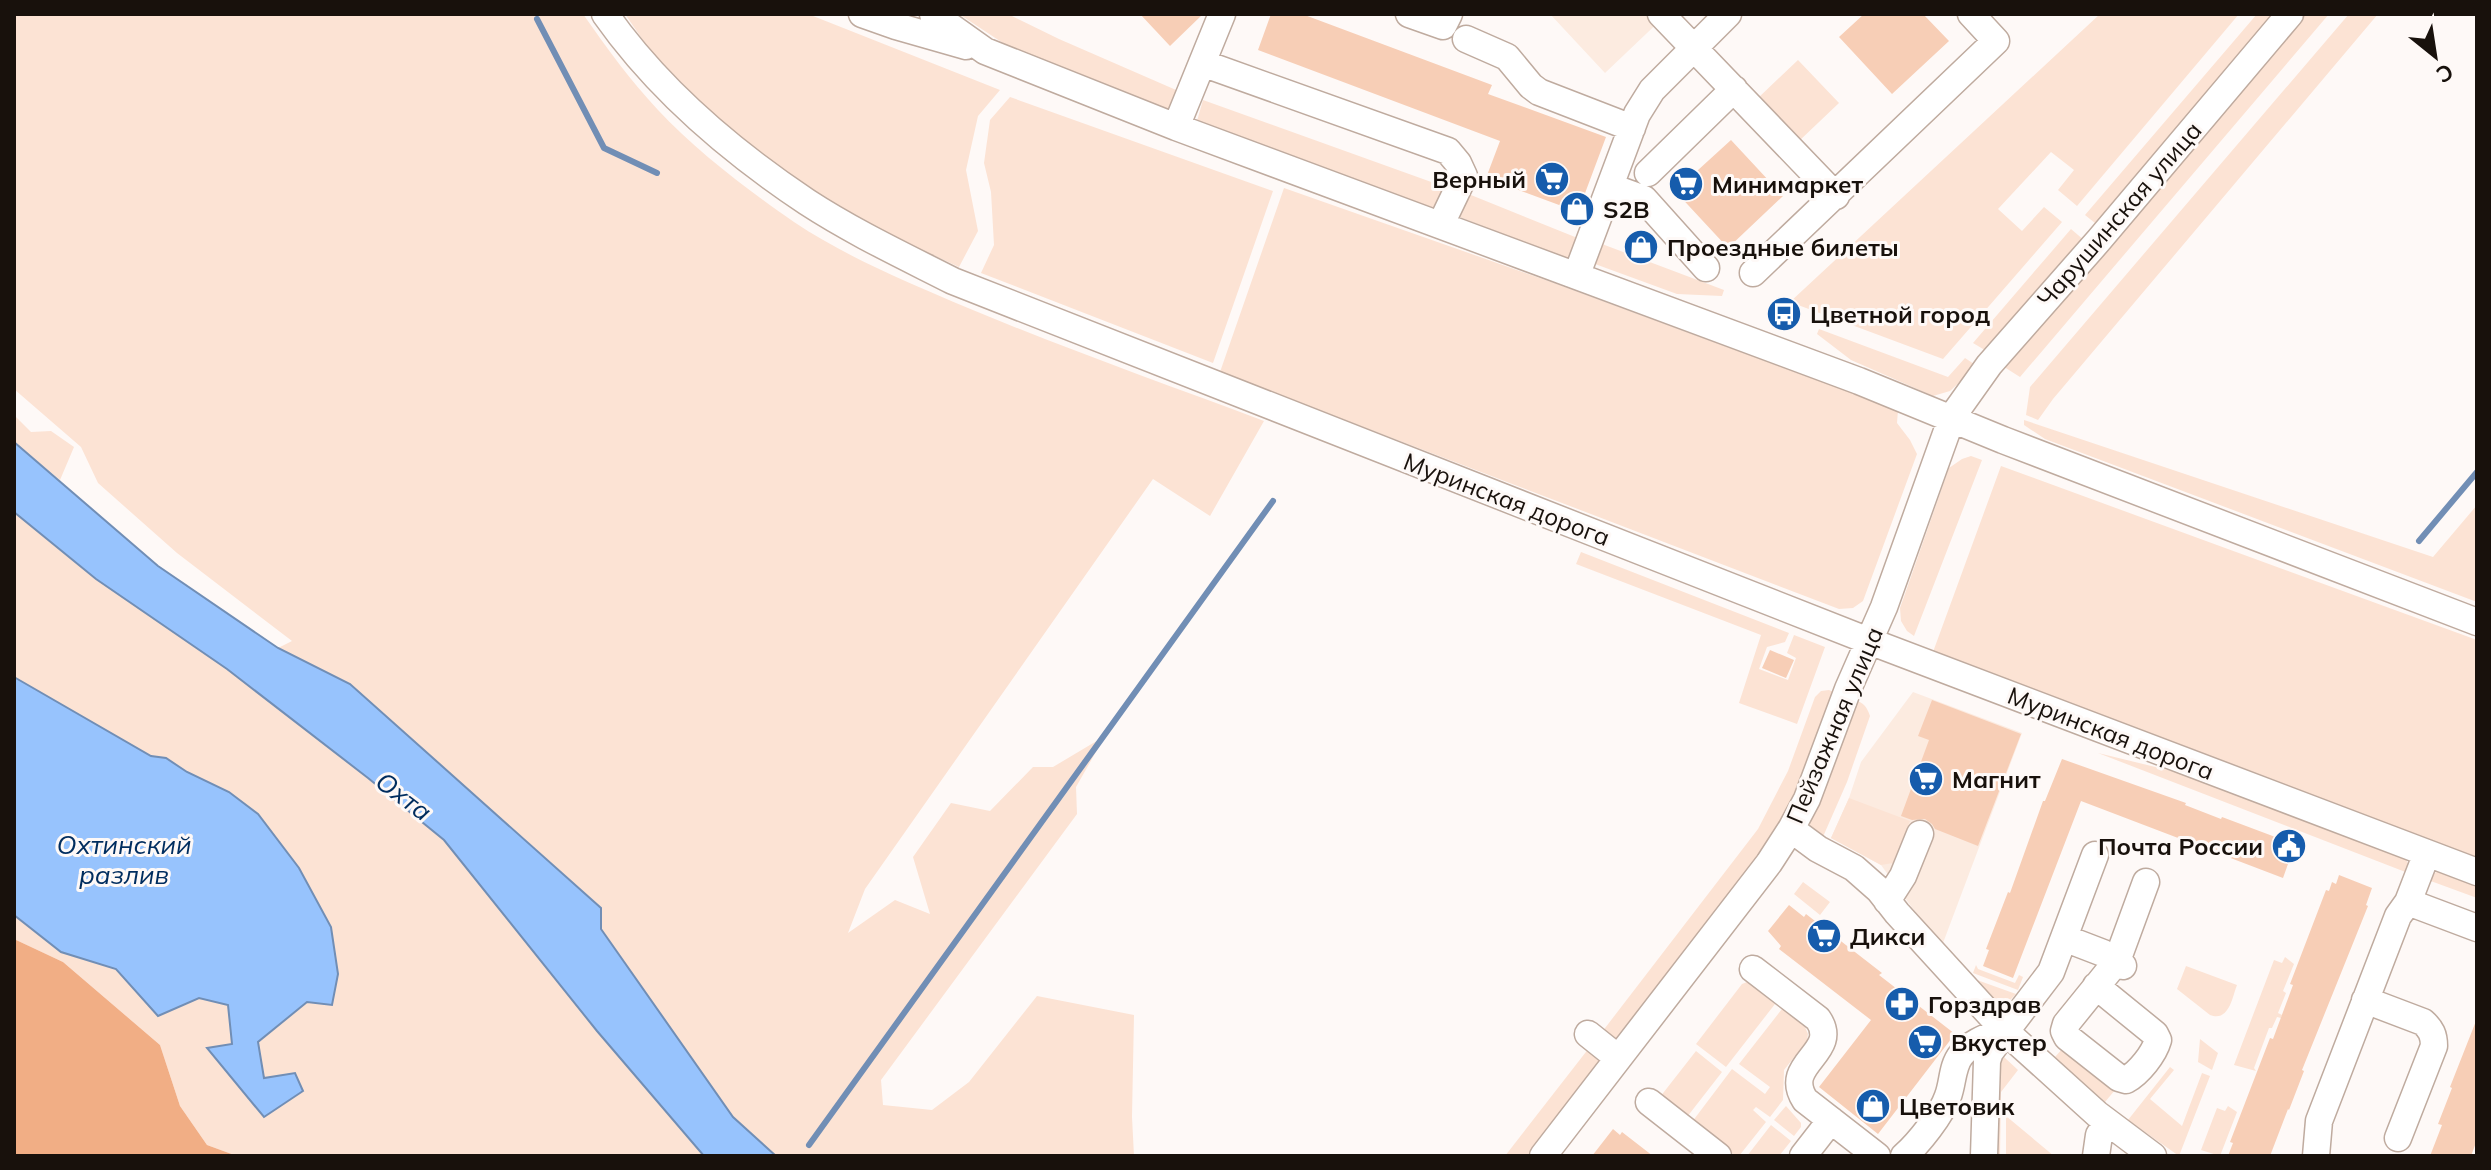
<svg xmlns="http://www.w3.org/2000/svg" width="2491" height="1170" font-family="Mulish,sans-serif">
	<rect width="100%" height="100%" fill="#fef9f7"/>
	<path fill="#fcebe0" d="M1550,14H1667L1605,73Z
		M1913,692L2022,733L1943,943L1913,909L1881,865L1831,838L1849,798L1861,762Z"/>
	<path fill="#fce3d4" d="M14,14H583C606,47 630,80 658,110C695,150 749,191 794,222C848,258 909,283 968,308C1066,349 1165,384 1264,421L1210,516L1153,479L865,889L848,933L895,900L930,914L913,857L951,803L990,811L1033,767H1053L1105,736L1076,787L1077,814L881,1080L883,1105L932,1110L969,1082L1037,996L1134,1015L1132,1117L1134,1156H776L733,1117L601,928V907L350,684L278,648L292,641L177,553L98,483L81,447L14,389Z
		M625,14H808L1000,90L978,116L966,170L978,231L959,267L881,231L777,169L722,124L649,49Z
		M959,14H1008L1059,39L1183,93L1175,114L1015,51Z
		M2100,14H2239L2077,206L2058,190L2074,170L2051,152L1998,209L2022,231L2044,207L2062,222L1943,359L1790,302Z
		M2257,14H2284L2100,227L2085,215Z
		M2300,14H2329L2020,377L2001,365Z
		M2349,14H2378L2053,399L2038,420L2026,415L2030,387Z
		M1798,60L1839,103L1798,142L1757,99Z
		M1010,97L1273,191L1213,363L981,273L994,245L991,192L984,163L990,120Z
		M1203,100L1448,188L1439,211L1197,121Z
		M1284,188L1554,283L1898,410L1897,423L1910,440L1917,454L1863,601L1853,608L1839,609L1220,372Z
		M1466,193L1580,239L1571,261L1457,216Z
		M2071,229L2085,241L1988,352L1973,343Z
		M1602,244L1724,290L1722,296L1677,294L1595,264Z
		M1819,329L1948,377L1965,358L1977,366L1950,391L1933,396L1851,360L1817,334Z
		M14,415L31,432L51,431L74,447L60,480L14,442Z
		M2024,420L2433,557L2477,505V602L2045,439L2024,425Z
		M1971,456L1982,460L1914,636L1907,631L1901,621L1900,608L1949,468L1962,459Z
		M2001,466L2477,640V858L1933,652Z
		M14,512L96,579L227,669L368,778L444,840L597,1031L704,1156H237L207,1145L180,1106L160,1045L63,962L14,939V915L61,952L116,969L158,1016L199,998L229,1005L232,1044L208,1048L264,1078L258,1042L307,1002L187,772L166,758L151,756L14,677Z
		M1581,552L1789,633L1785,642L1767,647L1759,669L1788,680L1796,658L1787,653L1794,635L1825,647L1797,724L1739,703L1761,635L1576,564Z
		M1829,690L1836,693L1804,778L1772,840L1622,1038L1612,1040L1602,1032L1758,829L1788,771L1815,697L1821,691Z
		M1855,700C1864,703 1867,707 1870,716L1847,782L1822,839L1811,830L1809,819Z
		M2098,753L2180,773L2406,859L2410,868L2408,873Z
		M1849,798L1910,821L1893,863L1881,865L1831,838Z
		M2439,871L2477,886V898L2428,880L2430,875Z
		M1803,882L1830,902L1820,915L1794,894Z
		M2285,957L2294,964L2283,991L2286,993L2278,1013L2282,1015L2281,1018L2277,1017L2272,1028H2269L2254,1068L2256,1071L2234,1065L2274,960L2282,963Z
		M1976,965L1978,969L2015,983L2019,975L2023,977L2018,990L1973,973Z
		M2186,966L2237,985C2232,998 2229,1022 2210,1015L2177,989Z
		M1977,980L2016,994L2007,1003H1998Z
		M1747,982L1775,1004L1726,1067L1696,1044L1742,984Z
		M1782,1009L1805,1027L1808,1034L1807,1041L1784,1070L1783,1100L1770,1117L1756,1107L1753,1110L1766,1122L1739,1156H1736L1692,1122L1732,1069L1765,1094L1770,1087L1739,1064Z
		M2200,1039L2218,1053L2212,1070L2198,1062Z
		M1589,1048L1599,1057L1601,1067L1531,1156H1505Z
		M2063,1048L2115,1090L2105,1102L2055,1057Z
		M1696,1051L1722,1072L1687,1117L1660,1097Z
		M2004,1057L2018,1070L2001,1092L2000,1156H1993L2000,1060Z
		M2170,1067L2174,1070L2150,1099L2182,1126L2202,1073L2210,1076L2179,1156L2128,1120Z
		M1786,1106L1801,1123V1127L1794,1136L1774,1120Z
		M2228,1106L2237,1112L2220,1156L2201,1150L2217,1108L2225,1111Z
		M2006,1116L2054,1156H2006Z
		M1771,1125L1791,1141L1779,1156H1747Z"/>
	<path fill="#f1ae85" d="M14,939L63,962L160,1045L180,1106L207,1145L237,1156H14Z"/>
	<path fill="#97c3fd" stroke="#718eb5" stroke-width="2" d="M14,442L158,566L278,648L350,684L601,908V929L733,1117L776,1156H704L597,1031L444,840L368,778L227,669L96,579L14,512Z
		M14,677L151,756L166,758L187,772L229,792L258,814L299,868L331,927L338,974L332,1005L307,1002L258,1042L264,1078L295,1073L303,1091L264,1117L207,1048L232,1044L228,1005L199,998L158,1016L116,969L61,952L14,915Z"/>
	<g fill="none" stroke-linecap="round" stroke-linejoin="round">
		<path stroke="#718eb5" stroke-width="6" d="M537,19L604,148L657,173
			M2419,541L2477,472
			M809,1145L1273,501"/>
	</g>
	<path fill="#f7ceb6" d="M1140,14H1203L1170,46Z
		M1271,14H1302L1492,85L1488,94L1606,137L1578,212L1486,178L1500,141L1258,50Z
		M1864,14H1923L1949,41L1892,94L1839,37Z
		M1731,140L1783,196L1728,248L1675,191Z
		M1770,650L1794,660L1786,678L1762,668Z
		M1932,700L2021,734L1978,846L1935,829L1932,824L1925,819L1912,820L1901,816L1929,740L1918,736Z
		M2062,759L2186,803L2185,805L2221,819L2222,817L2278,838L2277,841L2294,847L2283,878L2081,801L2013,978L1983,966L1989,950L1986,949L2008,892L2010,893L2043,801H2045Z
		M2339,875L2372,888L2366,905L2368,906L2302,1070L2304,1071L2289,1110L2288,1109L2270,1156H2228L2233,1143L2230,1142L2270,1038L2273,1039L2293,985L2290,984L2326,890L2329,891L2332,882L2336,884Z
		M1789,905L1804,917L1806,914L1882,973L1879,975L1955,1034L1878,1134L1819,1087L1871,1020L1779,949L1781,946L1768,931Z
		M2476,1021L2477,1140L2471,1156H2430L2442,1125L2438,1124L2452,1088L2450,1087Z
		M1613,1129L1620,1135L1622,1132L1653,1156H1592Z"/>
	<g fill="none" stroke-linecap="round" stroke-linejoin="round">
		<g stroke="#bfab9f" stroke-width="29">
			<path id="minor" d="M605,14C657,88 732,152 807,202C853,232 904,256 953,281L1869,641L2477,872
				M862,14L896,26L966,46
				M933,14L985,51L1176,127L1859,381L2003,440L2477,622
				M1409,14L1443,26L1449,14
				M1661,14L1836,196
				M1466,39L1507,57L1531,86L1539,92L1632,128
				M1202,63L1448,151L1458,163L1464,176L1441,224
				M1176,127L1222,14
				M1648,173L1734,89
				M1611,187L1644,199L1706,268
				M1753,273L1996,41L1971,14
				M1577,274L1637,114L1652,90L1728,14
				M1791,829L1818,849L1854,868L1879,890L1897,913L2004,1030L2097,1114L2153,1156
				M1887,901L1903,876L1920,834
				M2408,902L2477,928
				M2064,938L2103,953L2123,966
				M1753,969L1818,1019C1841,1053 1781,1063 1805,1100L1877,1156
				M2096,986L2155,1034L2158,1040C2154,1054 2139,1073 2126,1080L2119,1078L2067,1037L2064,1031L2066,1024L2117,961L2146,882
				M2365,1000L2423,1022C2431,1029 2434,1035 2434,1046L2398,1138
				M1588,1034L1618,1058
				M1649,1102L1718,1156
				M1543,1156L1769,863L1791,829L1807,799L1848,689L1884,607L1952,417L1989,365L2099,240L2290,14
				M1803,1156L1831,1120
				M1904,1156C1918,1144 1942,1114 1948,1096C1953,1083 1952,1066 1961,1055C1971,1042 1990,1036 2004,1030
				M1984,1156L1987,1061L1990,1052L2051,972L2095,855
				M2096,1156L2099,1135L2108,1123
				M2316,1156L2319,1121L2398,916L2408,902L2427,853"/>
		</g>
		<use href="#minor" stroke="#fff" stroke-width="26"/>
	</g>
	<defs>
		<g id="supermarket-disc" transform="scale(1.8)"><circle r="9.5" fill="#165cac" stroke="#fef9f7"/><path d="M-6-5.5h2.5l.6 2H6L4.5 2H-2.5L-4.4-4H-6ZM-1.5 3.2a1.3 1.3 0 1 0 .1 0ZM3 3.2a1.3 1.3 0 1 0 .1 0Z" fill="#fff"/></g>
		<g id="shop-disc" transform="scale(1.8)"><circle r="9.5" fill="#165cac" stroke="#fef9f7"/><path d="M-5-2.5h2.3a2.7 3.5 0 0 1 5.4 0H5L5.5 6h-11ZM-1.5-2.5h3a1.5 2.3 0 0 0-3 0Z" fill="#fff"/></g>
		<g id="bus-disc" transform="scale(1.8)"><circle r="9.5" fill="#165cac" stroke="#fef9f7"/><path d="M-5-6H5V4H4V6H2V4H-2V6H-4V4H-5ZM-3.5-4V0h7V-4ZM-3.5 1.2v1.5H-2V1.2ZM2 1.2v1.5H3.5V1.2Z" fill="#fff"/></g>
		<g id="civic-disc" transform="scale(1.8)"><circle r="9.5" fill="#165cac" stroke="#fef9f7"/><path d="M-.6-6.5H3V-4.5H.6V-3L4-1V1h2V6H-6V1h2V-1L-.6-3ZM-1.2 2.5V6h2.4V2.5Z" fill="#fff"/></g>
		<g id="pharmacy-disc" transform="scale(1.8)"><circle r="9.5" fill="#165cac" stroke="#fef9f7"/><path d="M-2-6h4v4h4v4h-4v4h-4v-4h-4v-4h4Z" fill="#fff"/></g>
	</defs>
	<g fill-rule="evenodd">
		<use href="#supermarket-disc" x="1552" y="179"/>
		<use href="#supermarket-disc" x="1686" y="184"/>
		<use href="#shop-disc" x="1577" y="209"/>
		<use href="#shop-disc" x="1641" y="247"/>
		<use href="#bus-disc" x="1784" y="314"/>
		<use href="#supermarket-disc" x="1926" y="779"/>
		<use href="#civic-disc" x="2289" y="846"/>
		<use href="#supermarket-disc" x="1824" y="936"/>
		<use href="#pharmacy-disc" x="1902" y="1004"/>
		<use href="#supermarket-disc" x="1925" y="1042"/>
		<use href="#shop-disc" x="1873" y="1106"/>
	</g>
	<g text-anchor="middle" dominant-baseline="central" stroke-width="6" stroke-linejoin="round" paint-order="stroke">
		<g font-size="24" font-weight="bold" fill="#18110c" stroke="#fef9f7" text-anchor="start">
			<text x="1526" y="179" text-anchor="end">Верный</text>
			<text x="1712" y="184">Минимаркет</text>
			<text x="1603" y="209">S2B</text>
			<text x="1667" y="247">Проездные билеты</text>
			<text x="1810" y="314">Цветной город</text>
			<text x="1952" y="779">Магнит</text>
			<text x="2263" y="846" text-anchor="end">Почта России</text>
			<text x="1850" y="936">Дикси</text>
			<text x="1928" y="1004">Горздрав</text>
			<text x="1951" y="1042">Вкустер</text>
			<text x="1899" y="1106">Цветовик</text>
		</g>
		<g font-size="24" fill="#18110c" stroke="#fef9f7">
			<text transform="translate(2119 214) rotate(-49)">Чарушинская улица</text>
			<text transform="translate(1507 499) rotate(21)">Муринская дорога</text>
			<text transform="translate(1834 725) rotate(-67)">Пейзажная улица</text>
			<text transform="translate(2111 733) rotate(21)">Муринская дорога</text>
		</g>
		<g font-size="26" font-style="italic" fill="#002d5f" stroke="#fef9f7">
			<text transform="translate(404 796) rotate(37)">Охта</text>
			<text x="124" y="844">Охтинский<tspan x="124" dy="30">разлив</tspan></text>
		</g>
	</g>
	<rect width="2491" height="1170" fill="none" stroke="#18110c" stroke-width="32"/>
	<g transform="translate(2435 56) rotate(150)" stroke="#fef9f7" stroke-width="6" paint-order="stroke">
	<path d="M0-6L14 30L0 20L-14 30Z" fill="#18110c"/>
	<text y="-12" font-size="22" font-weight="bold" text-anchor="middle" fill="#18110c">С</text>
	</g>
</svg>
